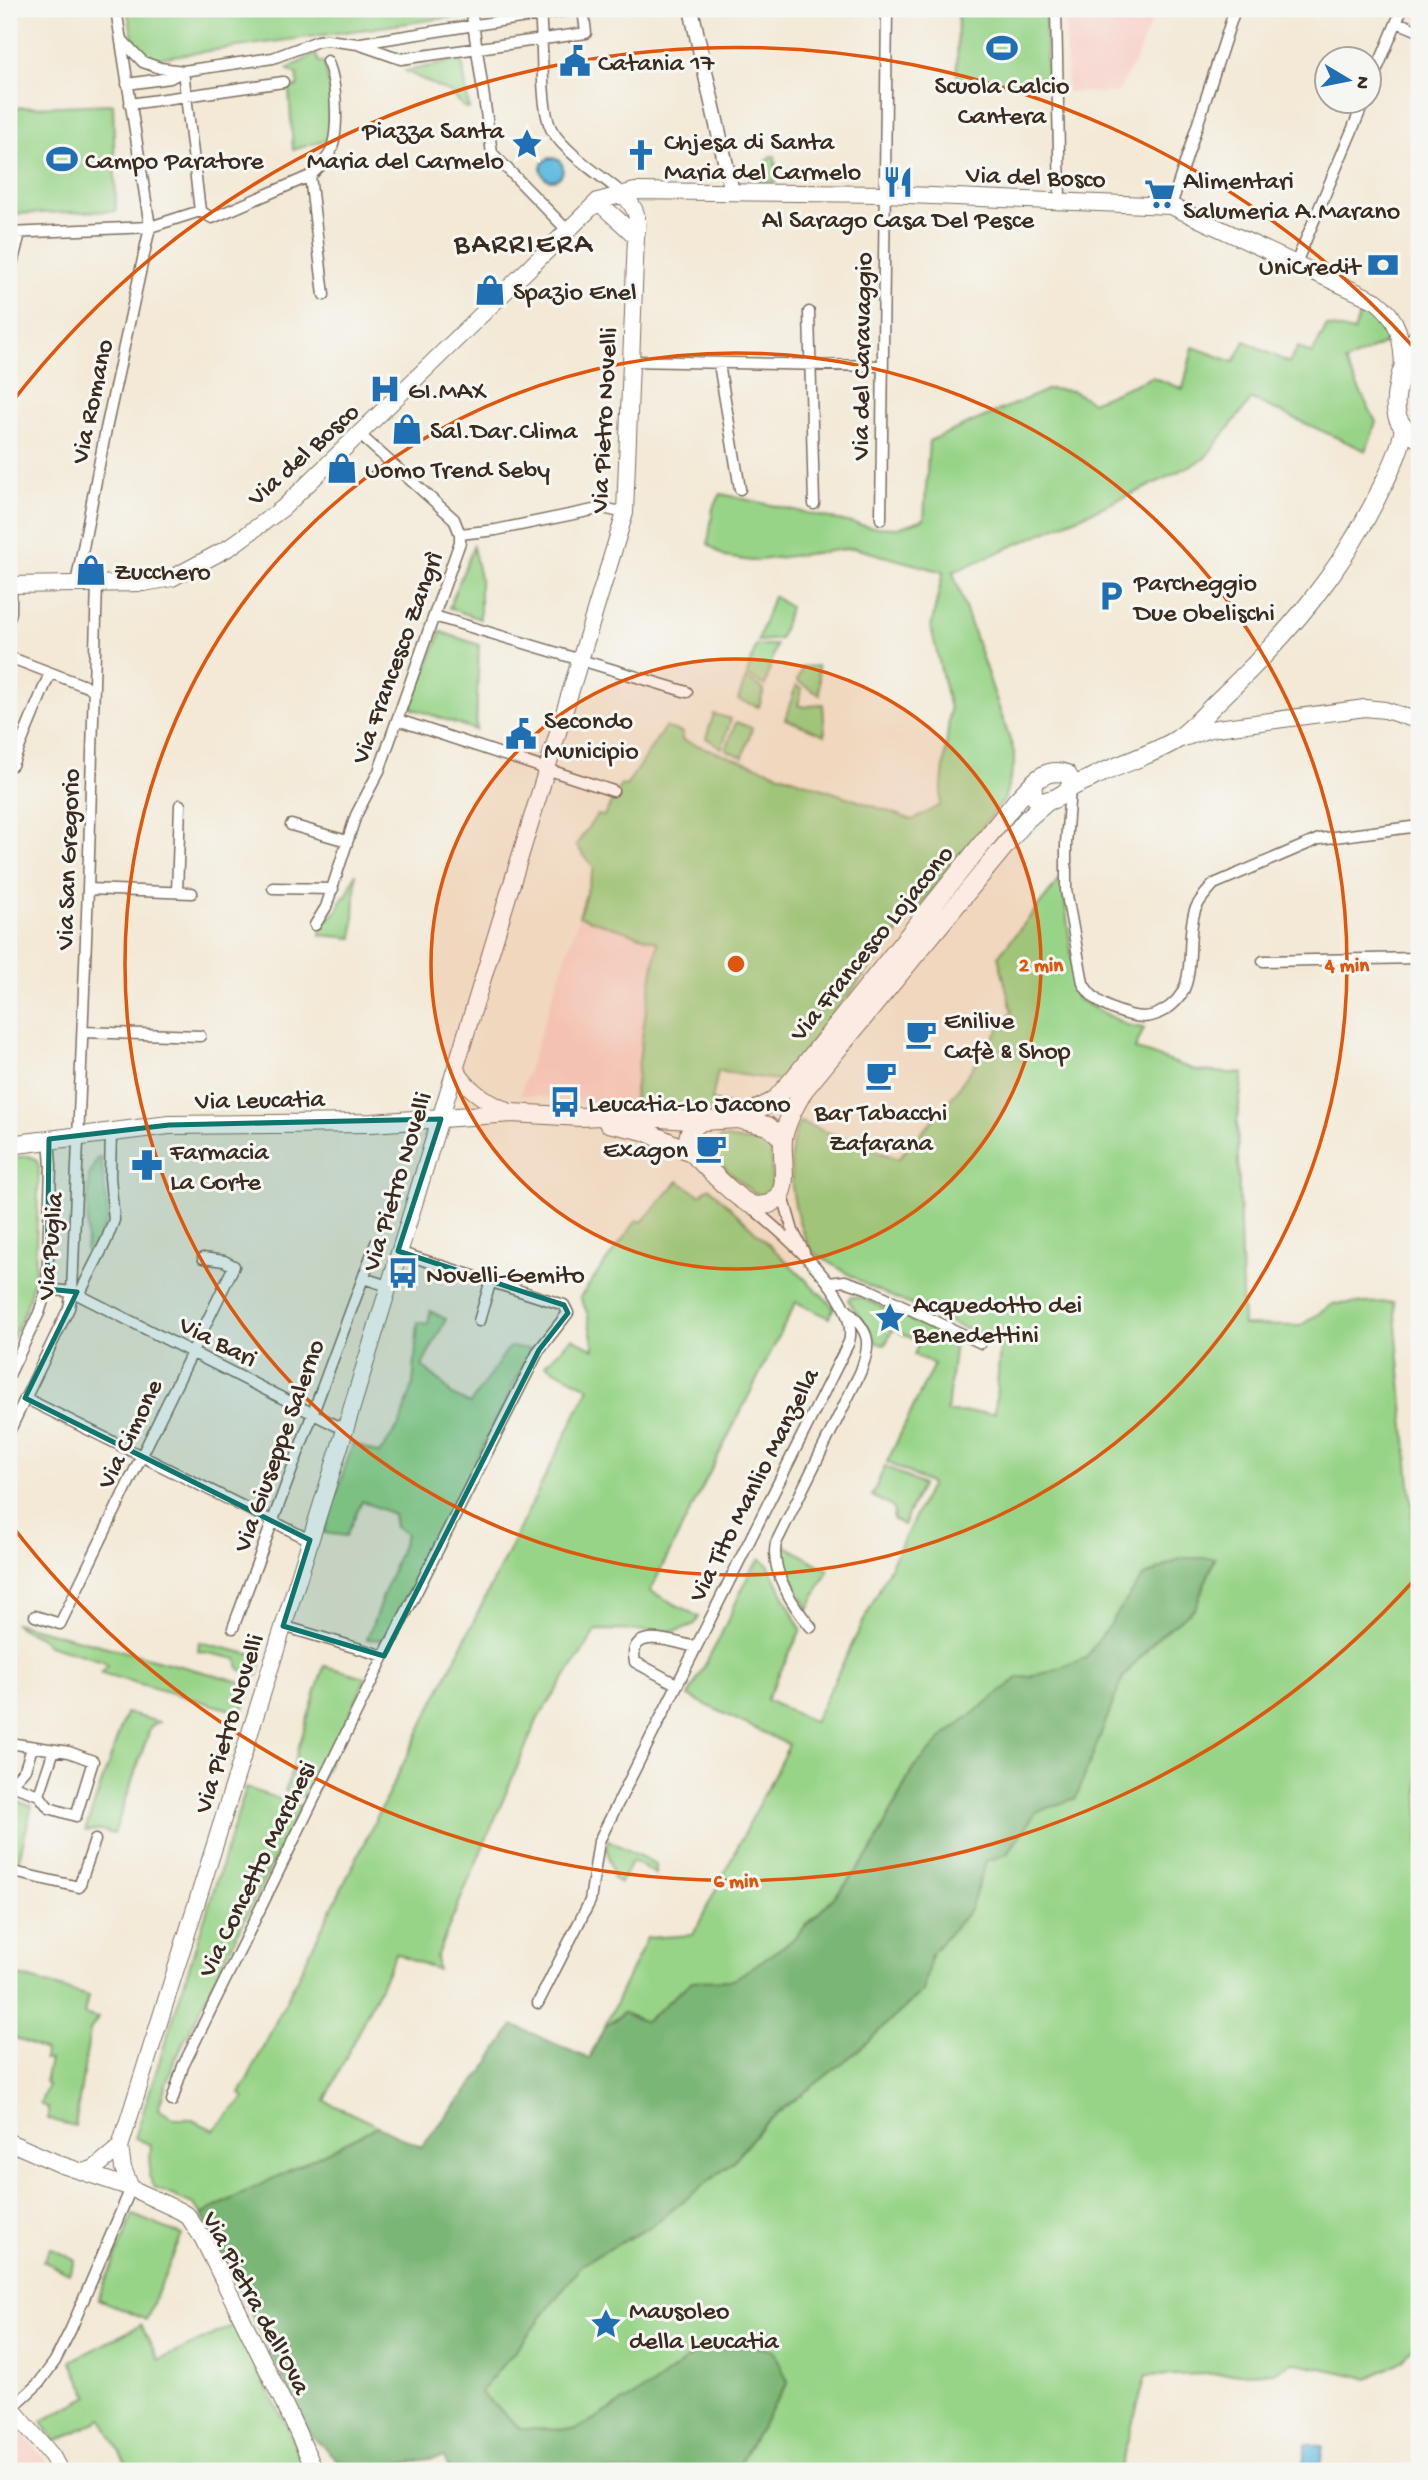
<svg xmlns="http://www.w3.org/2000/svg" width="1428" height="2480" viewBox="0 0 1428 2480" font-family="'Gochi Hand',sans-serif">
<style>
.built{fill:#f7d1c9}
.green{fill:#98d488;stroke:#6a7f53;stroke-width:2}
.forest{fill:#7ab674;stroke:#5a7049;stroke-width:2}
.water{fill:#61bbdf;stroke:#4e727e;stroke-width:2}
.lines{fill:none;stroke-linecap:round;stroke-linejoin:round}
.minor-casing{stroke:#7b6d5e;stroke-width:13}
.tertiary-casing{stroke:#7b6d5e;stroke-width:17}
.secondary-casing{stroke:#7b6d5e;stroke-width:18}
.primary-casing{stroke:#7b6d5e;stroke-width:20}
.minor{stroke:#fff;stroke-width:10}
.tertiary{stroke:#fff;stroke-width:14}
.secondary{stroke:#fff;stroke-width:16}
.primary{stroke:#fff;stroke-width:18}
.marked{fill:#0f766e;fill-opacity:0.2;stroke:#0f766e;stroke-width:5;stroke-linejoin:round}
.ring{fill:none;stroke:#df570d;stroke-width:3.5}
.labels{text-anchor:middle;stroke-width:6;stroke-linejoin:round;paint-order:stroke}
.poi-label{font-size:26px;fill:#3b2a1e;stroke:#f6f6f2;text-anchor:start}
.street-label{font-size:26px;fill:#3b2a1e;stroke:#f6f6f2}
.quarter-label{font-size:30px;letter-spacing:2px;fill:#3b2a1e;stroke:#f6f6f2}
.centre{fill:#df570d;stroke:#f6f6f2;stroke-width:3.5}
.ring-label{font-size:21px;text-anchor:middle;font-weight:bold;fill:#df570d;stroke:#f6f6f2;stroke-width:6;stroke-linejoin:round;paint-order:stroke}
</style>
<rect width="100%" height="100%" fill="#f6f6f2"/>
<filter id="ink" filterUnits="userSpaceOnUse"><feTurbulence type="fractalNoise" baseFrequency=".0143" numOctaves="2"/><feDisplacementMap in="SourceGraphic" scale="14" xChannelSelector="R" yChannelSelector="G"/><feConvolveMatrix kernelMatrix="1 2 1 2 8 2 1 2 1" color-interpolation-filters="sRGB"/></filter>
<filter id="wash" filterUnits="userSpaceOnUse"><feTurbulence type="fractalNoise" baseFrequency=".00686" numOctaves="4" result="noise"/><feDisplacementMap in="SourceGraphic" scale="28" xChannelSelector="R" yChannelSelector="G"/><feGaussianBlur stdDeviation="1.57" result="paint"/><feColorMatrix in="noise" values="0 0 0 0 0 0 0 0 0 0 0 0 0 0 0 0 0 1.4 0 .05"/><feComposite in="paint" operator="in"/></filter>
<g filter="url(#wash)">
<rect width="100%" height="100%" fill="#f3e9d6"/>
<!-- built -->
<path class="built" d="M1065 9H1157L1136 59 1118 93 1067 92Z
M579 916 658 942 644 1023 633 1106 520 1095Z
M9 2417 46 2461 42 2471H9Z"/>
<!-- green -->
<path class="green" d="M127 9H156L157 13 178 9H458L460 16 151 59 134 44Z
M958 9H1045L1047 79H1029V83L966 84V80H957Z
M316 54 319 62H324L332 98 329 139 293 150 289 89 298 86 297 74 287 69Z
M462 60 469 109 462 106 451 93 405 71Z
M113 104 116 211 9 214V108Z
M770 156H775L776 182H759L757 172H766V161L769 160Z
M1362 303 1381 317 1389 341 1345 362 1376 422 1366 451 1252 399 1204 459 1141 490 953 572 1014 752V765L1004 800 780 1081 718 1071 712 1100 730 1105 729 1110 714 1112 633 1106 644 1023 658 942 579 916 594 868 576 845 597 815 604 816 621 785 626 786 665 727 683 733 682 740 913 820 940 805 950 709 931 627 943 572 854 548 752 561 725 557 708 544 713 508 721 494 870 527 898 528 924 519 929 441 1049 389 1073 391 1092 402 1152 377 1183 389 1193 347 1234 362 1245 341 1289 363 1298 347 1312 354 1327 326 1354 332Z
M473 547 480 578V619L449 608Z
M773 596 790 607 780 639 758 641Z
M441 632 479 645 476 730 411 708Z
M756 645H776L765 686 747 675Z
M818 666 820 695 797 681 802 667Z
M746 678 764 690 759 707 738 700Z
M796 686 802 689 798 705 804 707 823 704 825 735 785 719Z
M714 714 731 719 722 748 706 738Z
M736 722 752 728 743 757 726 750Z
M356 873 353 938 320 935 321 926 338 910 343 897H346Z
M1062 877 1077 999 1127 1025 1144 1028 1135 1049 1198 1071 1243 1074 1237 1123 1243 1325 1300 1326 1333 1304 1394 1302 1412 1508 1411 1576 1419 1580V2340L1402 2361 1368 2378 1292 2362 1274 2372 1146 2376 1119 2471H741V2460L788 2382 697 2352 653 2385 575 2430 521 2429 480 2392 523 2341 583 2263 650 2227 732 2163 763 2125 856 2052 923 1991 931 1954 970 1910 986 1861 1008 1854 1036 1812 1076 1798 1123 1677 1158 1637 1195 1608 1215 1559 1182 1558 1142 1578 1086 1659 1045 1673 1018 1678 912 1769 871 1852 842 1889 791 1941 733 1981H692L645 2022 623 2013 604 2028 647 1938 693 1935 789 1745 688 1696 718 1641 751 1570 761 1559 769 1566 801 1630 766 1700 814 1722 931 1484 887 1462 934 1364 914 1355 919 1342 893 1329 885 1345 877 1343C869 1327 857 1315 848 1300L850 1297 863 1298 955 1341 947 1412 995 1413 1000 1346 995 1342 868 1286 813 1252C793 1225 782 1151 800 1122L898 1159 947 1104 1012 1011 998 956Z
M720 1137 771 1145 772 1187 762 1195 752 1192 712 1157Z
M29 1156 36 1159 39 1167 35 1275 26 1309 9 1346V1158Z
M98 1157 101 1158 108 1218 89 1261 86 1260 89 1176Z
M678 1181 700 1195 709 1187 834 1307 829 1318 796 1302 650 1591 699 1617 695 1624 676 1631 597 1630 538 1718 436 1957 438 1970 396 1953 325 2101 378 2126 202 2214 193 2204 155 2188 149 2176 151 2145 135 2138 246 1788 301 1806 173 2064 158 2109 175 2119H190L214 2130 245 2097 240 2094 589 1388 545 1365 572 1338 594 1349 587 1312 580 1297 637 1220 642 1222Z
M430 1311 446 1319 422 1366 440 1381 452 1395 470 1404 509 1347 531 1349 387 1640 367 1639 406 1534 395 1527 393 1514 362 1501 346 1536 324 1533 353 1443 379 1454 400 1424 413 1385 418 1322 428 1324Z
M885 1466 922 1485 903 1525 893 1519 894 1511 891 1506 872 1496Z
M784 1545 828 1570 808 1610 782 1556Z
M14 1622 15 1623 253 1685 242 1713 101 1673 108 1665 103 1661 48 1645 40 1637 20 1628Z
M199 1642 262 1657 258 1676 239 1669 237 1659 198 1651Z
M324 1666 366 1677 313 1798 285 1791Z
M126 1713 159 1722 151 1726 114 1834 101 1830 85 1831Z
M9 1800 32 1806 19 1859 9 1856Z
M608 1840 656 1864V1874L632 1861 620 1883 614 1879 606 1845Z
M9 1973 88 1996 84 2014 98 2018 90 2030 75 2126 48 2119V2108L40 2104 48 2085 45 2082 50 2060H44L45 2051 11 2036 9 2039Z
M133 2215 182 2235 146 2320 98 2299Z
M50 2248 75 2260 69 2274 43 2261Z
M141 2325 159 2360 234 2325 287 2427 303 2465 293 2471H130L102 2419 55 2442 42 2421 89 2396 71 2361Z"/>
<!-- forest -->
<path class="forest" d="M1182 1558H1215L1195 1608 1158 1637 1123 1677 1076 1798 1036 1812 1007 1854 986 1861 970 1910 931 1954 923 1991 856 2052 763 2125 732 2163 650 2227 583 2263 523 2341 480 2392 521 2429 575 2430 653 2385 697 2352 739 2345 774 2350 788 2382 741 2460V2471H450L444 2457 349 2471 310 2434 202 2214 378 2126 421 2147 482 2073 513 2025 589 2059 604 2028 623 2013 645 2022 692 1981 733 1980 791 1941 842 1889 871 1852 913 1769 944 1736 1018 1678 1045 1673 1086 1658 1142 1578Z"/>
<!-- water -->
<path class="water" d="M541 169a11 11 0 1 1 22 0a11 11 0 1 1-22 0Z
M1306 2444 1323 2446 1319 2471H1302Z"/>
</g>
<g filter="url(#ink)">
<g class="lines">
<defs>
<path id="minor" d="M471 9 492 153 567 230
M1056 9 1060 200
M540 14C544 42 539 112 553 132 568 155 602 176 623 194
M1397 22 1419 31
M122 40 143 62 160 68 183 71 273 58 318 41 327 40 358 44 401 59 586 33 583 9
M361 43 577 9
M127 84 170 78 183 71
M1368 91 1402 9
M130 104 283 82
M310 176C317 169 324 163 329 155 340 135 337 81 327 61
M1171 206 1235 9
M200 211 212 218 310 176 324 295
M9 233 150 227 200 211 183 71
M1296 263 1364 102
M9 276 20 233
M809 312 814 504
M630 361 881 366
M719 364 740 489
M881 519 887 9
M460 534 496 530 603 508 625 513
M76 584 106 429 150 227 116 9
M434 616 687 692
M9 619 11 612V585
M9 657 93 689
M398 720 613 791
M12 765 50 673
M1070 788 1066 844V890L1083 983C1092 1001 1110 1010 1130 1015 1141 1018 1151 1018 1161 1012 1203 991 1183 946 1195 910 1199 900 1207 892 1214 884L1319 839 1419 826
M291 825 347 841
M273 888 333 889
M88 889 192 893
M177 892 180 805
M315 925 326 907 356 815 379 771 460 542V534L454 519 360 435
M1263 961 1419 958
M83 1032 200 1036
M782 1192 793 1231 804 1252
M363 1278 376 1243
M829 1283 845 1281 866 1288 981 1343
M47 1289 72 1292 79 1295 345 1430
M79 1295 106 1241 114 1220 110 1177 111 1131
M479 1321 491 1280
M9 1375 39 1313 47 1289 51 1166 49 1139
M25 1398 310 1540
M9 1432 69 1308 72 1292 88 889 97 583
M35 1616 60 1624 234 1266 224 1261 203 1258
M283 1626 384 1656 539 1350 568 1313 564 1305 398 1252
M811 1627C793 1606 770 1571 776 1543L860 1373C872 1342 870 1332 846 1309
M233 1628 363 1278 388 1286
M676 1684 635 1662C627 1624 676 1643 696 1647
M9 1743 69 1752 93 1761 76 1816 49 1808 39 1795
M11 1785 39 1795 54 1750
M9 1787 25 1769 32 1748
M9 1871 79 1887 95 1840
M538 2003 590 1901 599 1841 849 1342C861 1298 782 1233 751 1207
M172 2101 183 2066 384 1656
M12 2408 39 2383 55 2361 71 2329 131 2188"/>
<path id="tertiary" d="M691 9 732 192"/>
<path id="secondary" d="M598 201C610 214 624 224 636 237
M9 585 144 583 172 578 230 547 283 508 598 201 635 191 885 194 1171 206 1376 301C1399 318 1402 340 1403 367
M1181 739 1210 729 1365 708 1385 710 1419 721
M456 1070C470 1093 488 1102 512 1113
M9 2142 62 2165 131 2188 180 2211 188 2216 203 2239 292 2420 315 2471
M84 2172 95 2168 120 2147
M131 2188 123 2168 120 2147 345 1430 625 513 636 237C640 218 636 208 623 194
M9 2405 52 2456 60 2471"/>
<path id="primary" d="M1419 335C1407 350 1391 395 1397 415 1399 425 1410 434 1419 439
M1033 784C1030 812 1058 800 1069 789 1075 784 1086 781 1093 777 1117 765 1154 754 1176 740 1193 729 1207 711 1222 697 1287 635 1341 573 1380 491 1390 471 1401 450 1404 427
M738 1119 774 1101 795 1077 1017 800C1032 785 1043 766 1067 774L1072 783 1070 788
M702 1121C688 1130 685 1137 691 1152 705 1165 733 1196 748 1203 754 1207 762 1206 769 1204 795 1194 778 1154 784 1134 788 1118 796 1104 804 1090L1027 819 1049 800
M608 1123 644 1131 691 1152
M9 1145 169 1125 372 1123 512 1113 581 1117 619 1115 702 1121 738 1119 768 1126 782 1138"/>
</defs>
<!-- minor casing -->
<use href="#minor" class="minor-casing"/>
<!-- tertiary casing -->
<use href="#tertiary" class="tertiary-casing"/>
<!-- secondary casing -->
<use href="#secondary" class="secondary-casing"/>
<!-- primary casing -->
<use href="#primary" class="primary-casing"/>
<!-- minor -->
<use href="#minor" class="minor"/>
<!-- tertiary -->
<use href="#tertiary" class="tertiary"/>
<!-- secondary -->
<use href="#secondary" class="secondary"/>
<!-- primary -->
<use href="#primary" class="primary"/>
</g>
</g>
<!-- marked area -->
<path class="marked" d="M441 1119 398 1251 564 1305 568 1313 539 1350 384 1656 283 1626 310 1540 25 1398 77 1292 47 1289 49 1139 169 1125Z"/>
<!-- distance rings -->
<circle cx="736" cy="964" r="305" fill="#df570d" fill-opacity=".12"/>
<g class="ring">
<circle cx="736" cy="964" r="305"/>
<circle cx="736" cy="964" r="611"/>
<path d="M1417 1577A916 916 0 0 1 9 1522M9 406A916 916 0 0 1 1417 351"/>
</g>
<!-- icons -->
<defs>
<symbol id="stadium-bare" viewBox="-9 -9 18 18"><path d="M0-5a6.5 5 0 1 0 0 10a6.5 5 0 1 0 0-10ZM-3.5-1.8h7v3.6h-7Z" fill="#1f6fb2" stroke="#f6f6f2" stroke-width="2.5" paint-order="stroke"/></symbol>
<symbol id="civic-bare" viewBox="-9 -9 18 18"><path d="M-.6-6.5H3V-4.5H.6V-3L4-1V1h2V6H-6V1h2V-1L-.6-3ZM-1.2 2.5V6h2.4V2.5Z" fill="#1f6fb2" stroke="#f6f6f2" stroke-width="2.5" paint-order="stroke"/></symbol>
<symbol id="sight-bare" viewBox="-9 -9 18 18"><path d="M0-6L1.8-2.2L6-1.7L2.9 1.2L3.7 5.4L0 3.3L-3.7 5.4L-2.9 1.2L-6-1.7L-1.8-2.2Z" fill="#1f6fb2" stroke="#f6f6f2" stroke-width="2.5" paint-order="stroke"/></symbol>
<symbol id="church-bare" viewBox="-9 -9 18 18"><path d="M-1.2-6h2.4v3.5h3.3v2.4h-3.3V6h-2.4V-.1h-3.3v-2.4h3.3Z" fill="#1f6fb2" stroke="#f6f6f2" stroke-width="2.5" paint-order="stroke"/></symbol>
<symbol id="restaurant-bare" viewBox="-9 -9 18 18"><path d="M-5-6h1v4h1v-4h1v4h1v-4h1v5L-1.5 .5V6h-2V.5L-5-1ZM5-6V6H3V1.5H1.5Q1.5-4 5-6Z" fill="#1f6fb2" stroke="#f6f6f2" stroke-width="2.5" paint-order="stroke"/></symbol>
<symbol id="supermarket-bare" viewBox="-9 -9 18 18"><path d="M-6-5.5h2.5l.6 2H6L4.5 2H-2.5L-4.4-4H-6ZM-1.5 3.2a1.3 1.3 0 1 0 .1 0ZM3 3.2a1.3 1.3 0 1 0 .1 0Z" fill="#1f6fb2" stroke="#f6f6f2" stroke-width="2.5" paint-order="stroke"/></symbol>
<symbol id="bank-bare" viewBox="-9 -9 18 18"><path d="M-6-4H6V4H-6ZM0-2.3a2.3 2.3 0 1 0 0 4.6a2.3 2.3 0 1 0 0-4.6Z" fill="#1f6fb2" stroke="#f6f6f2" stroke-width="2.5" paint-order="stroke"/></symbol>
<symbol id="shop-bare" viewBox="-9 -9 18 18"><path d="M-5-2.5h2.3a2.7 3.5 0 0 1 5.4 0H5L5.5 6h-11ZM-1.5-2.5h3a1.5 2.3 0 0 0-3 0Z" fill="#1f6fb2" stroke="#f6f6f2" stroke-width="2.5" paint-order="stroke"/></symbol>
<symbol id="hospital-bare" viewBox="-9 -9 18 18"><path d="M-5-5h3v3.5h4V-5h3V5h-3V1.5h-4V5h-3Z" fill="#1f6fb2" stroke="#f6f6f2" stroke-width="2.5" paint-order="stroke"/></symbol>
<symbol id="parking-bare" viewBox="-9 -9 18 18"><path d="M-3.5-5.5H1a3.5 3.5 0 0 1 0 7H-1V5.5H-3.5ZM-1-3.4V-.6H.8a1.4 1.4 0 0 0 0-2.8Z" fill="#1f6fb2" stroke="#f6f6f2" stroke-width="2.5" paint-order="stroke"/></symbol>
<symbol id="cafe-bare" viewBox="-9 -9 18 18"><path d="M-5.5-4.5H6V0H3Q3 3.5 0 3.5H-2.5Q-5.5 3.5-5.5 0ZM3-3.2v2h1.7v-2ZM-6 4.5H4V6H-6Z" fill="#1f6fb2" stroke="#f6f6f2" stroke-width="2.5" paint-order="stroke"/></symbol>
<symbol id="bus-bare" viewBox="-9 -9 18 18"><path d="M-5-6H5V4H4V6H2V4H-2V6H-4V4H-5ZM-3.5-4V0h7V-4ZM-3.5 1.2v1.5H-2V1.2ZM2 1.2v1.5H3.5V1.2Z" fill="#1f6fb2" stroke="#f6f6f2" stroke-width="2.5" paint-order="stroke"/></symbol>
<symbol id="pharmacy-bare" viewBox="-9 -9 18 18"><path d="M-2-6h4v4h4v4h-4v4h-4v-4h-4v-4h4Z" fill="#1f6fb2" stroke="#f6f6f2" stroke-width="2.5" paint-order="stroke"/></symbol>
</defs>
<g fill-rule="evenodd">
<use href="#stadium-bare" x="980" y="26" width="44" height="44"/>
<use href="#civic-bare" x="553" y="39" width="44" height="44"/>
<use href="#sight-bare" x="505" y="122" width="44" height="44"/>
<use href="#church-bare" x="619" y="133" width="44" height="44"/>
<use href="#stadium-bare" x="40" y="137" width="44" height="44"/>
<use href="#restaurant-bare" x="876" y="160" width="44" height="44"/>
<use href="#supermarket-bare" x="1138" y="172" width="44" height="44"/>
<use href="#bank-bare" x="1361" y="243" width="44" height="44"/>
<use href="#shop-bare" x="468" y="268" width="44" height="44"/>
<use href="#hospital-bare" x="363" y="367" width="44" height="44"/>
<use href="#shop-bare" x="385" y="407" width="44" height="44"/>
<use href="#shop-bare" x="320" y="446" width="44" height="44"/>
<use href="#shop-bare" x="69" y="548" width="44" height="44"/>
<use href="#parking-bare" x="1089" y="574" width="44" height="44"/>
<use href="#civic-bare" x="499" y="712" width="44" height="44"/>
<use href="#cafe-bare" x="899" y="1012" width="44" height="44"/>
<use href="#cafe-bare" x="859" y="1053" width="44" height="44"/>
<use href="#bus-bare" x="543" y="1080" width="44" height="44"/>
<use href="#cafe-bare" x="689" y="1126" width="44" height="44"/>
<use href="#pharmacy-bare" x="125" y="1143" width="44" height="44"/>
<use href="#bus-bare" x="381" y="1251" width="44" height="44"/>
<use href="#sight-bare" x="868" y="1296" width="44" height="44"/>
<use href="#sight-bare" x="584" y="2302" width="44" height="44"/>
</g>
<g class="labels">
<!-- poi labels -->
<g class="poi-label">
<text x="598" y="70">Catania 17</text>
<text x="1002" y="93" text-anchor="middle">Scuola Calcio<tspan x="1002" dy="30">Cantera</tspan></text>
<text x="504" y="138" text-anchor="end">Piazza Santa<tspan x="504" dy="30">Maria del Carmelo</tspan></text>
<text x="664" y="149">Chjesa di Santa<tspan x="664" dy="30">Maria del Carmelo</tspan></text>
<text x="85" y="168">Campo Paratore</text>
<text x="1183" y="188">Alimentari<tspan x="1183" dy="30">Salumeria A.Marano</tspan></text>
<text x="898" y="227" text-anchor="middle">Al Sarago Casa Del Pesce</text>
<text x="1360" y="274" text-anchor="end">UniCredit</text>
<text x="513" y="299">Spazio Enel</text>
<text x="408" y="398">GI.MAX</text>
<text x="430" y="438">Sal.Dar.Clima</text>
<text x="365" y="477">Uomo Trend Seby</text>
<text x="114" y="579">Zucchero</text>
<text x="1134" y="590">Parcheggio<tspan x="1134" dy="30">Due Obelischi</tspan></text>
<text x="544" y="728">Secondo<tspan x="544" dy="30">Municipio</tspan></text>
<text x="944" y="1028">Enilive<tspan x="944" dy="30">Cafè &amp; Shop</tspan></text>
<text x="588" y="1111">Leucatia-Lo Jacono</text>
<text x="881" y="1120" text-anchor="middle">Bar Tabacchi<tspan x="881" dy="30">Zafarana</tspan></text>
<text x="688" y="1157" text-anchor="end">Exagon</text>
<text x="170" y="1159">Farmacia<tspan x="170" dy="30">La Corte</tspan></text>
<text x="426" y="1282">Novelli-Gemito</text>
<text x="913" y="1312">Acquedotto dei<tspan x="913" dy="30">Benedettini</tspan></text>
<text x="629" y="2318">Mausoleo<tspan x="629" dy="30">della Leucatia</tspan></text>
</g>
<!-- street labels -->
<g class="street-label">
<text transform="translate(1036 175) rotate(2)" y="9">Via del Bosco</text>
<text transform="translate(860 356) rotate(-89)" y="9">Via del Caravaggio</text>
<text transform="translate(90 401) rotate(-78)" y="9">Via Romano</text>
<text transform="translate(602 420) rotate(-87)" y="9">Via Pietro Novelli</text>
<text transform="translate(302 453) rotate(-42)" y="9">Via del Bosco</text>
<text transform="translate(395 657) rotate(-70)" y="9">Via Francesco Zangrì</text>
<text transform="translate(66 859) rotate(-88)" y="9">Via San Gregorio</text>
<text transform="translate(870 942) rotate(-51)" y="9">Via Francesco Lojacono</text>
<text transform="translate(260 1098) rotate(-1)" y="9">Via Leucatia</text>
<text transform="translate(395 1181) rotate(-73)" y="9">Via Pietro Novelli</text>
<text transform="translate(48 1246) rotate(-85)" y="9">Via Puglia</text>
<text transform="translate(219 1340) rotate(27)" y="9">Via Bari</text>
<text transform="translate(128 1433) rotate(-64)" y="9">Via Cimone</text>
<text transform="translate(277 1445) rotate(-70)" y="9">Via Giuseppe Salerno</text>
<text transform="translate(752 1484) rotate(-63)" y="9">Via Tito Manlio Manzella</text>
<text transform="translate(227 1723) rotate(-73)" y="9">Via Pietro Novelli</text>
<text transform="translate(255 1868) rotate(-64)" y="9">Via Concetto Marchesi</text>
<text transform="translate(258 2302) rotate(62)" y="9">Via Pietra dell'Ova</text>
</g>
<!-- quarter labels -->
<g class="quarter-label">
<text x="524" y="252">BARRIERA</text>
</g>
</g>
<circle cx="736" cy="964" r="10" class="centre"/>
<g class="ring-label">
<text x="1041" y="971">2 min</text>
<text x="1347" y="971">4 min</text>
<text x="736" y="1887">6 min</text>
</g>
<!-- margin -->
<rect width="1428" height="2480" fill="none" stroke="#f6f6f2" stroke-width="35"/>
<!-- north arrow -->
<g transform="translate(1348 80) rotate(100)"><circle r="33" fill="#f6f6f2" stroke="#aba49d" stroke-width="2"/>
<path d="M0-5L12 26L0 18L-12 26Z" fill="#1f6fb2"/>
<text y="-10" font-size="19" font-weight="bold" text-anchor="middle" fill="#3b2a1e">N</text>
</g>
</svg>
